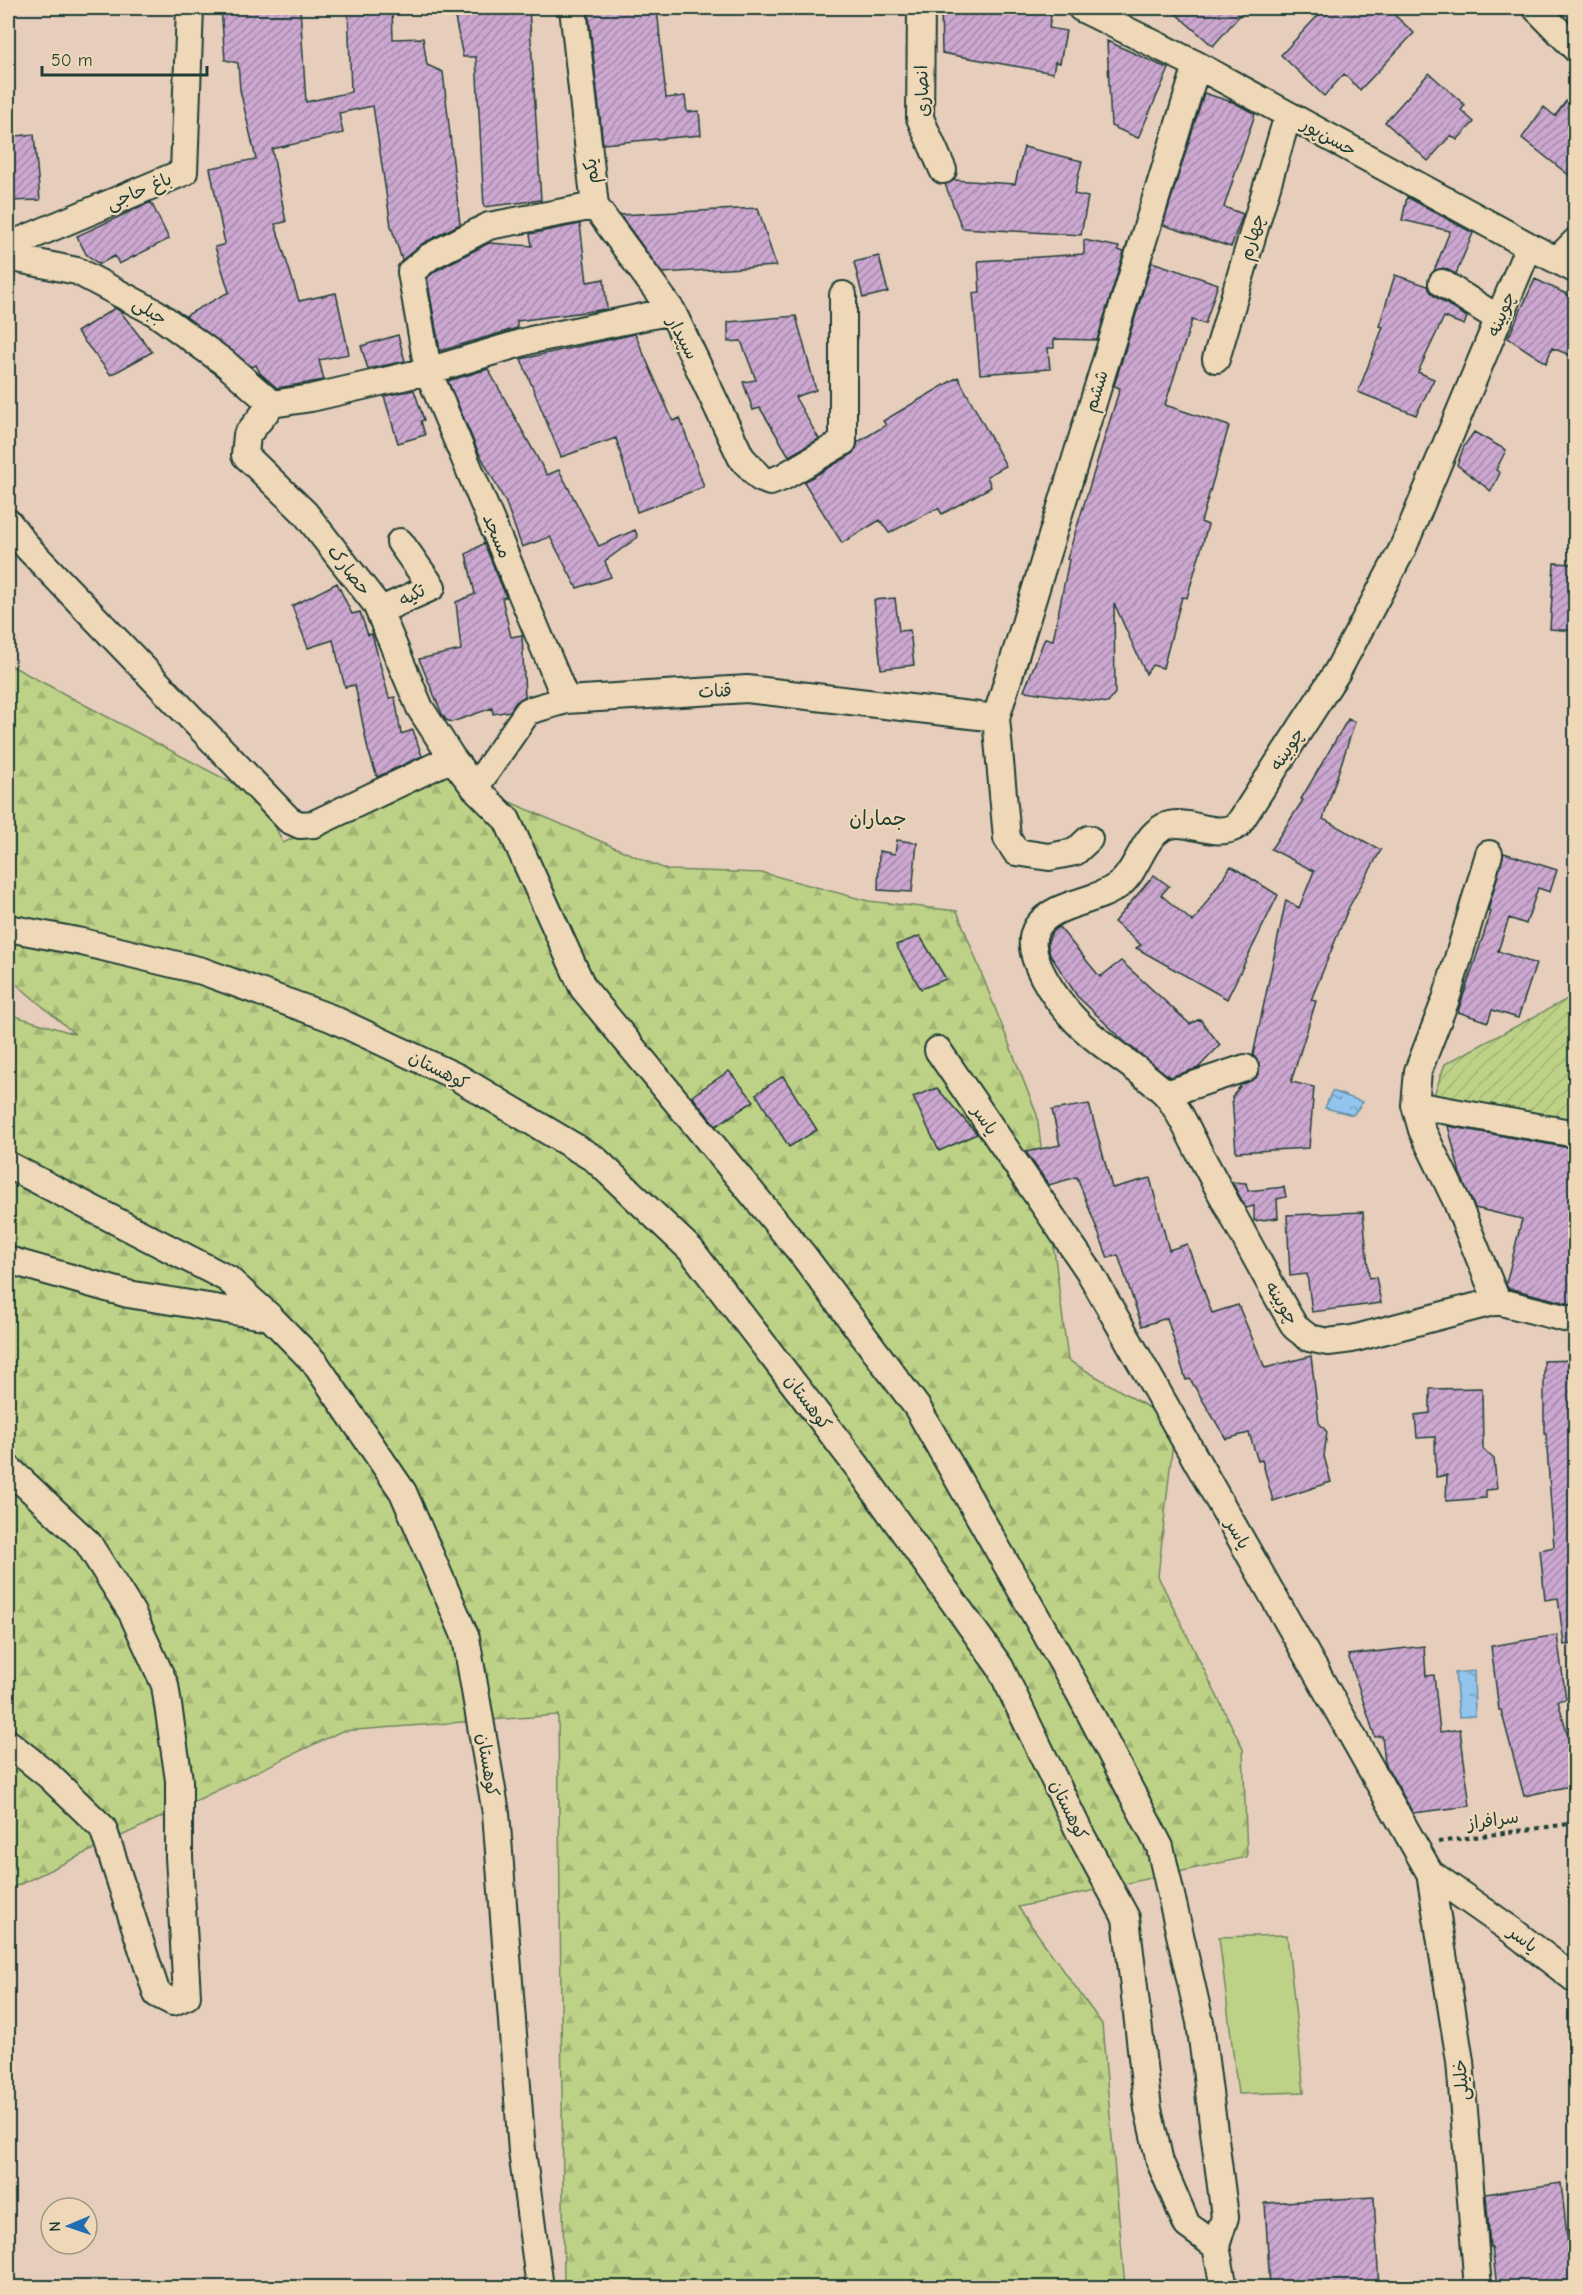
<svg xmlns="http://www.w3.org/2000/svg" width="1583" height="2295" viewBox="0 0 1583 2295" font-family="'Comic Neue','Playpen Sans Arabic',sans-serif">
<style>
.forest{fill:url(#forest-firs);stroke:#6e885e;stroke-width:1.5}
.garden{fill:url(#garden-furrows);stroke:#6e885e;stroke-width:1.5}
.pitch{fill:#bed287;stroke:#6e885e;stroke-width:1.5}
.water{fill:url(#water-ripples);stroke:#648ea4;stroke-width:1.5}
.building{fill:url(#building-hatch);stroke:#1f3d34;stroke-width:1.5}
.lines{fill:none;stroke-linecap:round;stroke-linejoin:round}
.minor-casing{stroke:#1f3d34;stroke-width:30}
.path{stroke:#1f3d34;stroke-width:4;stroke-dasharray:4.5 4.5;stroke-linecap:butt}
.minor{stroke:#eed8b7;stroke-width:26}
.labels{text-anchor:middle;stroke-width:4.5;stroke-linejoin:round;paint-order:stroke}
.street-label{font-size:18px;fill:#1f3d34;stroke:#eed8b7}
.neighbourhood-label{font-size:20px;fill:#1f3d34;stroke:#eed8b7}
</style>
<defs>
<pattern id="forest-firs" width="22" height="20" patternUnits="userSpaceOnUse" patternTransform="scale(1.5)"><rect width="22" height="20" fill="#bed287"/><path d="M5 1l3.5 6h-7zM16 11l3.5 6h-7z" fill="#a3b575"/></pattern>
<pattern id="garden-furrows" width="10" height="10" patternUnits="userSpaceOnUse" patternTransform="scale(1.5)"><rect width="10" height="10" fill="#bed287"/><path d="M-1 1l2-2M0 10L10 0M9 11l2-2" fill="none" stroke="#a3b575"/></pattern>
<pattern id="water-ripples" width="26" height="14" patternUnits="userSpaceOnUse" patternTransform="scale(1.5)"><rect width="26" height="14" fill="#92c4ee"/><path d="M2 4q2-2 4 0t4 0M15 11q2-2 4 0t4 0" fill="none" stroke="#77a0c2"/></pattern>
<pattern id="building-hatch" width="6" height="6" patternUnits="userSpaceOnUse" patternTransform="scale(1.5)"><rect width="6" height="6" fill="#cca7d0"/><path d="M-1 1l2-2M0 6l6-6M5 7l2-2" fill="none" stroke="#a589aa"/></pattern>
</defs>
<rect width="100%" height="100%" fill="#e7cebc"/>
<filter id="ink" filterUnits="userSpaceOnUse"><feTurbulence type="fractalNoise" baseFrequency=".0167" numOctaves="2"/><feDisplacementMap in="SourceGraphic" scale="12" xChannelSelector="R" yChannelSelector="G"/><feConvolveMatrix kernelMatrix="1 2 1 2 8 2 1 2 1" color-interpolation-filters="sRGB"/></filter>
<g filter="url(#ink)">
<!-- forest -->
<path class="forest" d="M8 664 262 799 283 843 436 770 667 870 764 873 868 901 957 911 1037 1115 1068 1360 1175 1423 1158 1576 1243 1749 1247 1857 1018 1907 1102 2024 1125 2287H564L558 1715 342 1731 8 1890V1014L75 1034 8 977Z"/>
<!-- garden -->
<path class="garden" d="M1575 995V1126L1433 1098 1445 1064Z"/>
<!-- pitch -->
<path class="pitch" d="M1287 1935 1304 2092 1238 2094 1219 1937Z"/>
<!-- water -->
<path class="water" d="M1332 1091 1363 1102 1353 1115 1325 1108Z
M1474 1671 1475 1716 1459 1717 1455 1673Z"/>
<!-- building -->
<path class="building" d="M221 8H300L306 102 351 92 348 8H392L393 39 423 38 427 65 443 72 460 224 422 244 402 260 391 226 373 106 339 113 343 133 272 149 286 222 275 224 299 301 336 293 349 354 319 360 324 380 277 388 260 373 256 365 252 367 185 316 229 292 215 247 225 244 210 168 256 159 240 90 238 63 225 60Z
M453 8H529L541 200 484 207 476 57H463Z
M588 8H657L666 98 685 96 687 112 699 111 701 135 603 144Z
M941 8H1035L1051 16 1049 28 1066 31 1060 63 1055 62 1053 73 942 53Z
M1169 8H1246L1213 46Z
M1325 8H1387L1414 33 1360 90 1344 74 1324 96 1281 55Z
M1107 41 1169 69 1138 138 1111 126Z
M1429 73 1465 105 1461 110 1474 122 1457 140 1451 135 1428 161 1385 122Z
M1575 89V180L1522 138 1544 107 1555 116Z
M1204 93 1235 103 1255 114 1224 207 1243 214 1231 247 1163 225Z
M34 134 40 200 8 201V137Z
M1024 147 1082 161 1074 194 1088 197 1081 235 962 228 945 184 954 180 1015 184Z
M1407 197 1473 233 1456 274 1443 268 1434 271 1450 231 1402 220Z
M151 202 169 239 119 264 115 256 99 264 86 254 77 236Z
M758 208 776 266 662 273 620 215Z
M580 224 587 282 604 279 607 309 517 321V328L440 351 427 278 437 270 489 243 532 246 530 234Z
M1084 240 1119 247 1118 250 1124 252 1097 340 1054 339V348H1048L1050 369 980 374 973 293 980 292 978 261 1084 254Z
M879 256 888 292 863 298 854 262Z
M1152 262 1218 284 1205 324 1192 320 1165 405 1229 426 1201 522 1208 525 1187 598 1182 597 1163 668 1152 665 1146 674 1114 603 1115 693 1108 703 1024 691 1045 638 1053 640 1069 560 1067 559 1120 388 1114 386Z
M1395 275 1428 286 1434 296 1467 317 1464 325 1444 317 1418 372 1434 379 1416 415 1358 392 1383 327 1379 326Z
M1535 279 1575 298V357L1552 348 1546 363 1508 338Z
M115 308 120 311 152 352 111 375 77 332Z
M796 316 816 390 795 397 819 439 789 456 760 408 753 410 743 382 756 380 741 341 728 342V322Z
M635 334 673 421 680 418 704 487 637 512 616 438 561 457 521 359Z
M398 335 405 361 368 369 361 346Z
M488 369 547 475 559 470 599 546 635 530 638 537 605 561 611 577 577 588 550 537 522 547 506 503 477 449 448 381Z
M958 377 1006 466 987 476 991 487 942 514 938 508 889 533 880 520 842 543 804 482 851 455 856 449 858 442 886 425 883 421Z
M414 390 424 420 421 421 425 435 398 443 384 396Z
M1474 432 1506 450 1496 470 1500 473 1491 491 1457 465 1464 446Z
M484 543 505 594 506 597 502 598 511 637 522 635 525 696 516 702 510 711 493 714 492 708 452 722 446 720 442 714 419 659 461 650 456 602 475 594 466 554Z
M1554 563 1575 564V631L1550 629Z
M337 583 352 614 360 612 368 635 372 634 389 698 395 697 401 734 413 730 422 756 377 777 368 750 355 685 345 687 333 640 308 648 292 606Z
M895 598 899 631 910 630 914 665 881 669 874 600Z
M1348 719 1355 722 1323 819 1381 850 1349 907 1311 1000 1316 1001 1291 1082 1314 1087 1309 1148 1236 1152 1232 1097 1241 1085 1256 1078 1259 1072V1063L1253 1055 1286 900 1299 908 1314 871 1271 849 1303 800 1301 799Z
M897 840 917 843 912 892 878 890 879 851 895 854Z
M1504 853 1557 870 1550 892 1538 888 1526 924 1509 918 1498 951 1536 964 1518 1018 1492 1010 1488 1022 1458 1012 1491 912 1488 911Z
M1231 866 1278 895 1227 999 1136 948 1141 945 1114 922 1154 875 1169 886 1161 895 1193 922Z
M1059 927 1100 977 1121 961 1190 1024 1200 1019 1220 1045 1198 1068 1170 1077 1126 1043 1077 996 1051 956 1048 948V941L1052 932Z
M920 936 946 979 921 989 896 945Z
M729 1071 754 1101 716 1126 692 1096Z
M783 1076 817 1130 789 1147 756 1094Z
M937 1088 977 1134 939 1151 913 1097Z
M1089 1104 1112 1188 1150 1178 1169 1250 1187 1244 1212 1313 1238 1305 1265 1368 1311 1356 1319 1423 1327 1432 1324 1456 1331 1482 1273 1501 1262 1460 1258 1461 1249 1433 1226 1439 1190 1379 1186 1380 1167 1318 1142 1326 1118 1255 1108 1258 1077 1177 1049 1185 1026 1152 1060 1145 1052 1110Z
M1448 1126 1575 1149V1305L1508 1288 1506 1284 1522 1219 1475 1208 1460 1174Z
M1232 1182 1246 1183 1248 1191 1284 1187 1286 1197 1277 1199 1278 1218 1254 1221V1206L1246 1208Z
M1363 1212 1369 1278 1376 1277 1381 1303 1312 1312 1307 1274 1290 1276 1287 1215Z
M1575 1360V1644L1564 1645 1558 1598 1545 1600 1540 1550 1554 1547 1546 1434H1544V1361Z
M1482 1388 1483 1449 1494 1459 1497 1489 1486 1490V1498L1446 1501 1447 1475 1436 1477 1435 1437 1417 1438 1415 1415 1430 1413V1389Z
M1557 1635 1566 1699 1558 1701 1575 1760V1785L1524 1796 1501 1710H1499L1491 1646Z
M1424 1646 1426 1676 1434 1675 1440 1732 1460 1729 1470 1806 1413 1813 1385 1763 1382 1736 1375 1737 1348 1655Z
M1561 2183 1573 2288H1497L1492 2247H1490L1486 2194Z
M1374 2197 1379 2288H1270L1265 2203Z"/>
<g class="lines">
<defs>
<path id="minor" d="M573 8 595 206 672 311 741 457 760 478 770 482 783 477 843 442V295
M921 8 920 118 943 170
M1081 8 1197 65 1529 246 1576 270
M1536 8 1576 49
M8 246 184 172 190 8
M8 257 77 271 156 313 225 363 272 404
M1557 260 1576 241
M1442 283 1499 319
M1216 359 1288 115
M272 404 247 435 245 455 305 513 376 604 420 708 452 758 475 788 507 820 583 988 803 1255 917 1407 1079 1692 1160 1847 1200 2022 1225 2217 1216 2246 1224 2288
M272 404 311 398 428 371 531 340 672 311
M8 522 28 548 289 820 300 825 314 824 452 758
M379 611 432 587 400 542
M566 700 428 371 411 272 429 257 489 226 595 206
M475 788 528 711 566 700 747 689 996 718
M1089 839 1075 852 1049 857 1016 852 1007 838 996 718 1197 65
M1489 854 1446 999 1418 1071 1415 1105 1422 1130 1456 1200 1497 1301 1576 1321
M8 928 82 942 202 971 331 1018 457 1077 595 1159 691 1250 857 1466 1000 1667 1080 1833 1126 1918 1148 2109 1160 2162 1187 2225 1216 2246
M938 1050 1089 1271 1430 1873 1514 1932 1576 1980
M1166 1094 1245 1068
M1415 1105 1576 1134
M8 1165 228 1279 270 1317 315 1363 403 1492 466 1638 496 1813 522 2151 540 2288
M8 1260 128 1294 270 1317
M1497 1301 1352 1339 1328 1342 1309 1338 1295 1327C1262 1271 1232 1213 1201 1156 1192 1139 1177 1105 1165 1093 1138 1067 1103 1049 1077 1022 1059 1004 1020 953 1037 927 1055 901 1095 904 1120 884 1138 870 1142 838 1164 827 1188 816 1215 841 1238 825L1337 672 1402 550 1529 246
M8 1468 88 1543 132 1613 165 1685 179 1780V1857L187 1996 173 2002 157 1994 103 1828 48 1775 8 1743
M1430 1873 1460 2061 1478 2288"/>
</defs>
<!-- minor casing -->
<use href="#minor" class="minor-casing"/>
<!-- path -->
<path class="path" d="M1438 1842 1576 1823"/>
<!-- minor -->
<use href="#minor" class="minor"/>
</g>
</g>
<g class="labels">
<!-- street labels -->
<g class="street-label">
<text transform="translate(922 91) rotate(-92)" y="6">انصاری</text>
<text transform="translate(1329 137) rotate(29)" y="6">حسن‌پور</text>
<text transform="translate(591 171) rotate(-96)" y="6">یکم</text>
<text transform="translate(139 191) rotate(-23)" y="6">باغ حاجی</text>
<text transform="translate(1252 237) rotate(-73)" y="6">چهارم</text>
<text transform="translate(150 311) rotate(32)" y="6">جبلی</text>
<text transform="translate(1501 314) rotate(-68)" y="6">چوبینه</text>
<text transform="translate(683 338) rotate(62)" y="6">سپیدار</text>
<text transform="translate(1096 391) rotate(-73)" y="6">ششم</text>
<text transform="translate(497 536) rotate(67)" y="6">مسجد</text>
<text transform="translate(349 570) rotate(52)" y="6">حصارک</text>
<text transform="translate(412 595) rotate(-28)" y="6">تکیه</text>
<text transform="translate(715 691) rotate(-3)" y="6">قنات</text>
<text transform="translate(1287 749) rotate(-57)" y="6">چوبینه</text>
<text transform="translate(439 1070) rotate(27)" y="6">کوهستان</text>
<text transform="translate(985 1120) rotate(56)" y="6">یاسر</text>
<text transform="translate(1282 1303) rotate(59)" y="6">چوبینه</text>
<text transform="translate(808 1402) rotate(53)" y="6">کوهستان</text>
<text transform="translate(1238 1534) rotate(60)" y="6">یاسر</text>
<text transform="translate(488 1765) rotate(81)" y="6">کوهستان</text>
<text transform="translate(1069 1810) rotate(64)" y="6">کوهستان</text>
<text transform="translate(1493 1820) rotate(-8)" y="6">سرافراز</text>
<text transform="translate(1523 1939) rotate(37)" y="6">یاسر</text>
<text transform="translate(1461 2080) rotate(-95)" y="6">خلیلی</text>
</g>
<!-- neighbourhood labels -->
<g class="neighbourhood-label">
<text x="878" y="825">جماران</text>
</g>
</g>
<!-- margin -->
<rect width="1583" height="2295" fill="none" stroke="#eed8b7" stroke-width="30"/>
<rect x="15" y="15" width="1553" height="2265" fill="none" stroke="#1f3d34" stroke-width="2" filter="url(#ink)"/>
<!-- north arrow -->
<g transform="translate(69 2226) rotate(268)"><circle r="28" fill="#eed8b7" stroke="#9b9a83" stroke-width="1.5"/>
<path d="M0-4.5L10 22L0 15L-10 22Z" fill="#1f6fb2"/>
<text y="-9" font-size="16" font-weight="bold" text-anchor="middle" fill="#1f3d34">N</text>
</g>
<!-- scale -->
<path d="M42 66v9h165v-9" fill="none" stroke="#1f3d34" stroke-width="3"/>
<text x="51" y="66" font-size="18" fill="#1f3d34" stroke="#eed8b7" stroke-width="4.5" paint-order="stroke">50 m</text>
</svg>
